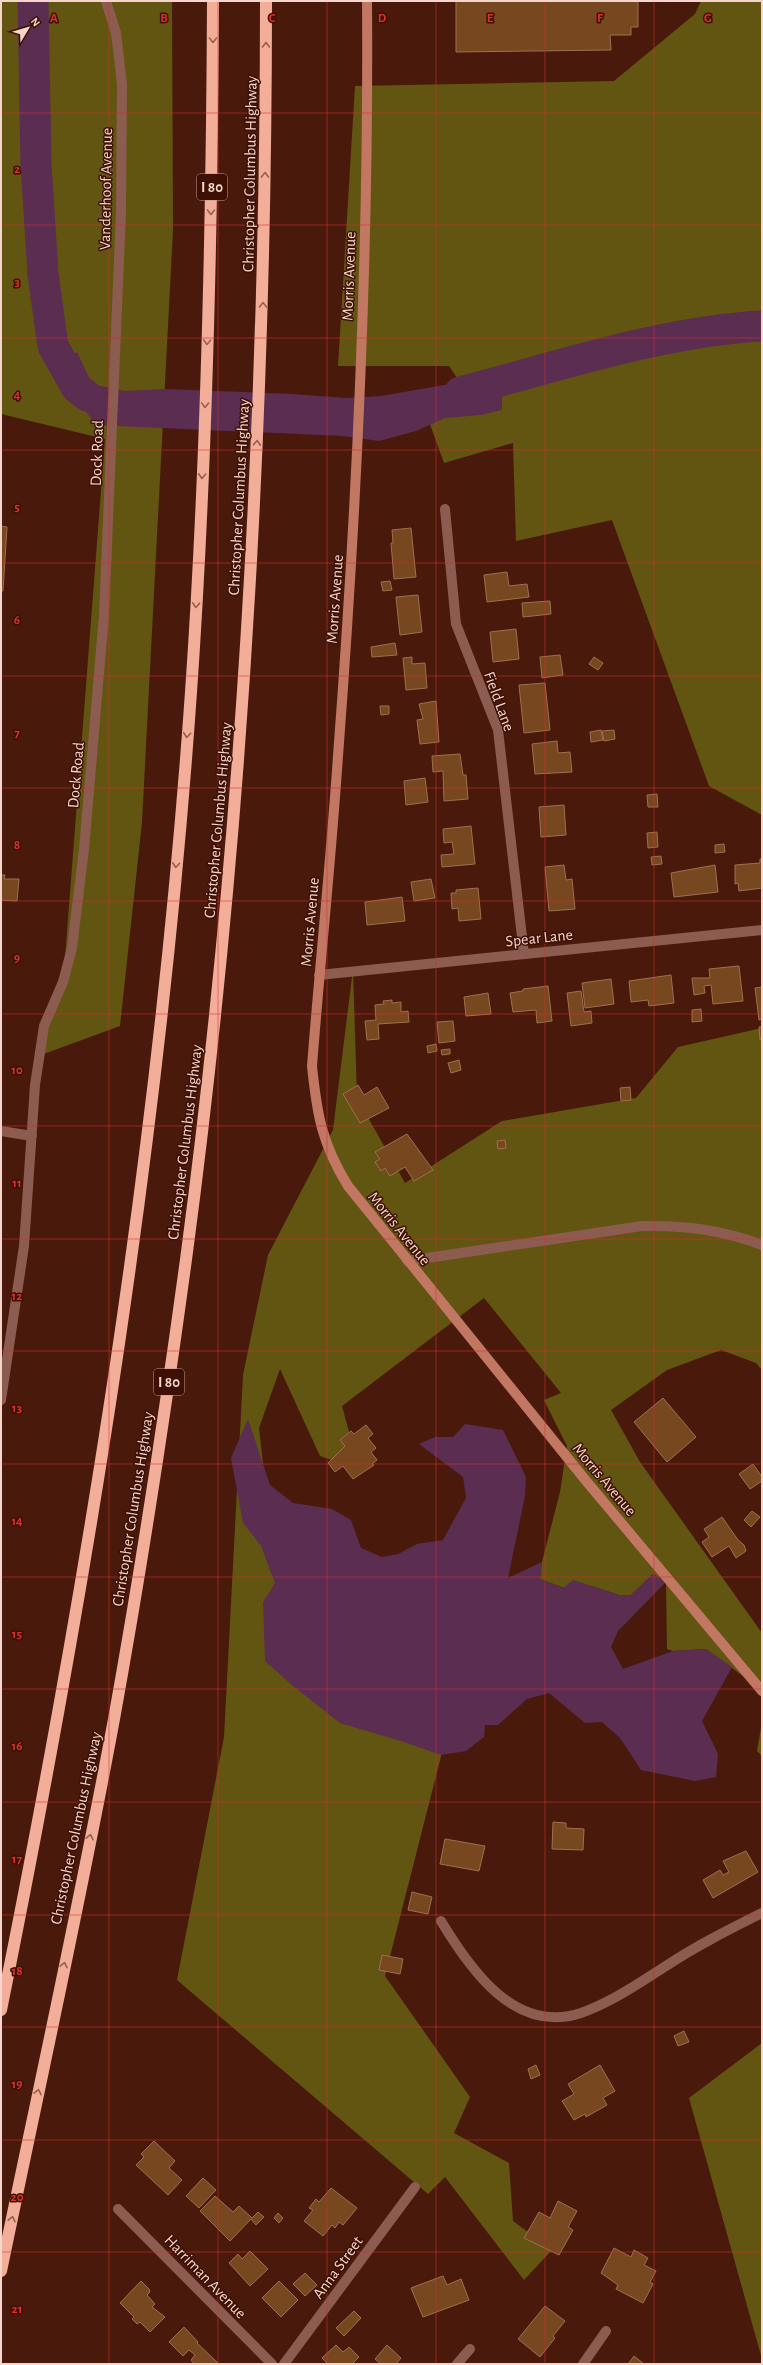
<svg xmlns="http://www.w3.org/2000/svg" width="763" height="2365" viewBox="0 0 763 2365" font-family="'Alegreya Sans',sans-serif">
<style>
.forest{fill:#625512}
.water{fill:#5b2d50}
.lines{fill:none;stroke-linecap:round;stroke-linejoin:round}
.river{stroke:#5b2d50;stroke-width:31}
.building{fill:#774720;stroke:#9e704f}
.street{stroke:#8b5c4f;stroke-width:10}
.secondary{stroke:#c17762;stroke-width:10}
.highway{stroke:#f3ae9a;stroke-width:12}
.oneway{stroke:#985f4e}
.grid{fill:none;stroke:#d83130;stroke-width:1;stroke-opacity:0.55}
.labels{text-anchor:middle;stroke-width:3;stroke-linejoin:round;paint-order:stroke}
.shield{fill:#3d1003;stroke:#be9a90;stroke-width:1}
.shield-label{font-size:15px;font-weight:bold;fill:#f5d5cc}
.street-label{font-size:16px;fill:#f5d5cc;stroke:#3d1003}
.grid-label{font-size:13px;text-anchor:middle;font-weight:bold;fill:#d83130;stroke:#3d1003;stroke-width:3;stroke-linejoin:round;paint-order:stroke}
</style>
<rect width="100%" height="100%" fill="#491a0c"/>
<!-- forest -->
<path class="forest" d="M1 1H172L173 230 142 822 120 1026 41 1055 65 958 105 439 1 414Z
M701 1H762V815L709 786 612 520 516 541 513 443 444 463 427 416 472 400 449 366H338L355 86 614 81 695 14Z
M353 969 357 1098 405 1183 502 1121 636 1098 678 1047 762 1028V1370L756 1363 721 1350 667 1370 611 1410 640 1462 762 1633V1690L706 1649 673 1651 667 1649 666 1582 653 1574 631 1595H619L588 1585 564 1588 540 1579 542 1562 560 1492 567 1446 544 1400 561 1393 484 1298 342 1406 359 1469 320 1456 280 1369 259 1428 267 1499 449 1725 385 1976 470 2097 454 2133 509 2163 513 2221 552 2250 524 2280 445 2177 428 2194 177 1980 224 1737 243 1375 268 1255 333 1130Z
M762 1722V1756L757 1751Z
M762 2043V2359L689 2098Z"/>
<!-- water -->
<path class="water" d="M77 352 92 384 125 391 165 389 293 394 346 398 381 396 502 375V410L481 415 445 418 416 431 379 441 343 436 96 425 76 398 58 365Z
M248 1419 270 1485 293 1503 332 1509 351 1520 361 1548 382 1557 398 1554 417 1544 443 1540 466 1498 463 1477 419 1444 435 1437H453L465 1424 503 1430 526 1477 525 1496 508 1578 542 1562 540 1579 563 1588 573 1580 619 1595H631L653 1574 666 1582 618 1631 611 1647 623 1669 673 1651 706 1649 732 1667 702 1721 718 1754 716 1777 695 1781 641 1770 620 1738 602 1722 585 1723 549 1693 527 1699 498 1725H485L484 1737 466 1751 441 1755 404 1742 340 1723 293 1686 265 1661 263 1602 275 1583 261 1546 243 1523 231 1458Z"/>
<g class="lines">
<!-- river -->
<path class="river" d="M33 1 36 164 43 274 53 346 76 387 87 396
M460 392C556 367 664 331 762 326"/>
</g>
<!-- building -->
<path class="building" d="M456 1H638V27H631V35H610L611 50 456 52Z
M1 526 7 527 3 591H1Z
M411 528 416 577 394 579 391 543H393L392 530Z
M507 572 509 586 527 584 529 597 487 602 484 575Z
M390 581 392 590 383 591 381 582Z
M418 595 422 632 400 635 396 597Z
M550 601 551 614 523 617 522 603Z
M516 629 519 659 493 662 490 632Z
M395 643 397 655 372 657 371 647Z
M560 655 563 675 542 678 540 657Z
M412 657V664L425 663 427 688 406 690 403 658Z
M594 657 603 663 598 670 589 664Z
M545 683 550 730 524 733 519 685Z
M436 701 439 742 420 744 417 720 423 719 419 704Z
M380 706H389V714L381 715Z
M601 730 603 740 591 742 590 732Z
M614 730 615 739 604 741 602 731Z
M557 741 558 753 570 752 572 772 535 774 532 744Z
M460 754 463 775H466L468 799 444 801 443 771 433 772 432 756Z
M425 778 428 802 406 805 404 781Z
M657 794 658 807H648L647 795Z
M564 805 566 835 541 837 539 807Z
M471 826 475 864 442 867 441 855 454 854 452 842 444 843 443 829Z
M657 832 658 847 648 848 647 833Z
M724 844 725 852 715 853V845Z
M661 856 662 864 652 865 651 857Z
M760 859H762V888L739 891 738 883 735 884V865L760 863Z
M564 865 566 880 572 879 575 909 549 911 545 867Z
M715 865 718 892 674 897 671 873Z
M1 875H5L4 879H19L17 901 1 900Z
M431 879 435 898 414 901 411 882Z
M478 888 481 919 459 921 458 908 452 909 451 893H456V890Z
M402 897 405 921 367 925 365 902Z
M739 966 743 1001 713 1004 711 985 704 986 705 993 694 995 692 978H710L709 969Z
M671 975 674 1003 649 1006 648 1000 631 1002 629 981Z
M611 979 614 1004 585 1008 582 983Z
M548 986 552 1021 537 1023 536 1010 513 1012 510 993 523 991V989Z
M762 987V1019L759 1020 755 988Z
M581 991 584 1012 591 1011 592 1023 571 1026 567 993Z
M488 993 491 1014 466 1016 464 997Z
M392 1000V1003L401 1002V1012L408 1011 409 1022 378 1024 379 1039 367 1040 365 1021 376 1020 375 1005 384 1004 383 1001Z
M701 1009 702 1021 692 1022V1010Z
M453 1021 455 1041 439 1043 437 1022Z
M759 1027H762V1039L760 1040Z
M436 1044 437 1051 428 1053 427 1046Z
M450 1049V1054L442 1055 441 1050Z
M459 1060 461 1070 451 1073 448 1063Z
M358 1085 364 1095 377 1087 389 1108 360 1123 343 1094Z
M630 1087 631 1100 621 1101 620 1088Z
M407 1134 433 1170 414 1181 405 1167 390 1176 385 1168 381 1171 375 1162 380 1159 375 1152Z
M505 1140 506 1148 498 1149 497 1141Z
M663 1398 696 1437 667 1462 634 1422Z
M366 1425 373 1434 368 1438 376 1448 371 1452 377 1460 372 1464 374 1465 353 1479 343 1466 335 1472 328 1463 345 1446 340 1440 351 1431 354 1434Z
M753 1464 762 1477V1481L750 1489 739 1474Z
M752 1511 760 1517 751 1527 744 1520Z
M722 1517 738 1540 744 1545 746 1551 736 1558 729 1546 712 1557 702 1542 709 1537 704 1529Z
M553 1822 566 1823V1828L584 1829 583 1850 552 1849Z
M445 1839 485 1846 479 1871 440 1864Z
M746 1851 758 1872 713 1898 703 1880 720 1870 723 1875 729 1872 723 1861Z
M412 1892 432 1897 428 1914 408 1910Z
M382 1955 403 1959 400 1974 379 1970Z
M684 2031 689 2042 678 2046 674 2036Z
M536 2065 540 2075 531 2079 528 2069Z
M600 2065 615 2091 603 2098 607 2105 586 2117 585 2114 574 2120 562 2101 574 2094 568 2084Z
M154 2141 175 2161 169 2168 182 2180 168 2195 136 2165 144 2157 141 2154Z
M203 2178 216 2190 199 2208 186 2196Z
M331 2188 357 2208 343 2225 339 2222 335 2228 332 2225 323 2236 304 2221 313 2210 309 2208 316 2199 319 2202Z
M215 2196 233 2212 239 2206 252 2218 258 2212 264 2217 256 2225 251 2219 230 2241 200 2211Z
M558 2201 577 2211 568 2227 573 2230 559 2255 524 2238 539 2212 550 2218Z
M278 2213 283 2218 279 2223 274 2218Z
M614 2248 631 2257 634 2250 648 2258 644 2265 656 2271 650 2282 653 2284 643 2303 616 2289 618 2285 601 2273Z
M250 2251 268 2269 250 2286 229 2263 238 2254 242 2259Z
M305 2273 317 2285 305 2296 293 2284Z
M443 2276 447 2285 461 2279 469 2300 423 2317 411 2288Z
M141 2281 149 2289 150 2292 147 2295 155 2304 152 2307 165 2317 150 2332 140 2322 137 2324 132 2319 134 2317 120 2303Z
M279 2281 298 2300 281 2317 262 2298Z
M545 2306 565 2321 553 2336 555 2338 540 2357 518 2339Z
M354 2311 361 2318 344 2336 336 2328Z
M184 2327 198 2342 197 2343 219 2364H194L191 2360 195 2355 189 2350 183 2356 169 2342Z
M336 2345 343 2352 349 2347 359 2357 352 2364H328L322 2358Z
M387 2345 401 2358 396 2364H381L375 2359Z
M634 2356 644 2364H628Z"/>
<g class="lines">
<!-- street -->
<path class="street" d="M445 509 456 624 498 730 524 954
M319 975 762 930
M1 1131 32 1136
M407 1261 642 1226C685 1225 722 1230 762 1245
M1 1400 24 1246 35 1085 44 1026 63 982 72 948 84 849 104 615 121 212 122 84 116 33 106 1
M441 1921C470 1969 515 2035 581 2013 612 2002 639 1983 666 1966 696 1946 730 1929 762 1913
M118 2209 272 2364
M284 2364 415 2187
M457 2364 470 2349
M583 2364 606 2331"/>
<!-- secondary -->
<path class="secondary" d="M367 1C369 253 357 505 338 756 331 860 320 963 312 1066 317 1115 322 1144 348 1186L587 1482 762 1691"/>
<!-- highway -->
<path class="highway" d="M1 2010C89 1575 160 1136 191 692 207 462 212 231 213 1
M1 2271C39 2087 80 1903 114 1719 142 1564 166 1408 187 1252 242 837 266 419 266 1"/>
</g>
<!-- one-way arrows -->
<defs><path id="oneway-chevron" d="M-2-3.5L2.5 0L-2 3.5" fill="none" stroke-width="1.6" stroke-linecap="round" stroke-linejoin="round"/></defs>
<g class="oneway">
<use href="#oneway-chevron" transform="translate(213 40) rotate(90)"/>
<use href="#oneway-chevron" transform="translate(266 45) rotate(-90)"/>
<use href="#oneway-chevron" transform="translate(265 175) rotate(-89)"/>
<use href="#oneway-chevron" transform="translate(211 212) rotate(91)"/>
<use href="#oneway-chevron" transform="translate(263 305) rotate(-89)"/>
<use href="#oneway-chevron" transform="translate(207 342) rotate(93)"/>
<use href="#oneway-chevron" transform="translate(205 405) rotate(92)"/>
<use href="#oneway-chevron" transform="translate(257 443) rotate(-87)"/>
<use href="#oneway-chevron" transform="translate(202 476) rotate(93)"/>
<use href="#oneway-chevron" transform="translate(196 605) rotate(93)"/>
<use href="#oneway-chevron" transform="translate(187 735) rotate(95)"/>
<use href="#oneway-chevron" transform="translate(176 865) rotate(95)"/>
<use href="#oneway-chevron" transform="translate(90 1837) rotate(-78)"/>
<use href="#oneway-chevron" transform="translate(64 1965) rotate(-78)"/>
<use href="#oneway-chevron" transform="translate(38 2092) rotate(-78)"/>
<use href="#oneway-chevron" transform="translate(12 2219) rotate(-78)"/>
</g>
<!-- grid -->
<path class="grid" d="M109 1V2364M218 1V2364M327 1V2364M436 1V2364M545 1V2364M654 1V2364M1 113H762M1 225H762M1 338H762M1 450H762M1 563H762M1 676H762M1 788H762M1 901H762M1 1014H762M1 1126H762M1 1239H762M1 1351H762M1 1464H762M1 1577H762M1 1689H762M1 1802H762M1 1915H762M1 2027H762M1 2140H762M1 2252H762"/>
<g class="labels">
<!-- shield labels -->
<g class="shield">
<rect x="197" y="174" width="30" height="26" rx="3"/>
<rect x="154" y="1369" width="30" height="26" rx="3"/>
</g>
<g class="shield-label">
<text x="212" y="192">I 80</text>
<text x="169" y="1387">I 80</text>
</g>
<!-- street labels -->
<g class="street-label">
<text transform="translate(249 174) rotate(-89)" y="6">Christopher Columbus Highway</text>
<text transform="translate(105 189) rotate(-89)" y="6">Vanderhoof Avenue</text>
<text transform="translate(348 276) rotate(-88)" y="6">Morris Avenue</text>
<text transform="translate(96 453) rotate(-88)" y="6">Dock Road</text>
<text transform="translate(238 497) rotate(-87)" y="6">Christopher Columbus Highway</text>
<text transform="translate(334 599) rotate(-86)" y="6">Morris Avenue</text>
<text transform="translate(500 701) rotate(70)" y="6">Field Lane</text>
<text transform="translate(75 775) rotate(-85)" y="6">Dock Road</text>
<text transform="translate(217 820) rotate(-85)" y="6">Christopher Columbus Highway</text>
<text transform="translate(309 922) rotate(-85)" y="6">Morris Avenue</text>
<text transform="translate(539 937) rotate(-6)" y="6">Spear Lane</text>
<text transform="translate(184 1142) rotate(-83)" y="6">Christopher Columbus Highway</text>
<text transform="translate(400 1228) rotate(51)" y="6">Morris Avenue</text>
<text transform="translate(605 1479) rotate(50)" y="6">Morris Avenue</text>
<text transform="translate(132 1509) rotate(-81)" y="6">Christopher Columbus Highway</text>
<text transform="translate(75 1828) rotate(-78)" y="6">Christopher Columbus Highway</text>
<text transform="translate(337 2267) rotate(-54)" y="6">Anna Street</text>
<text transform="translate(206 2276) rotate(46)" y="6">Harriman Avenue</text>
</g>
</g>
<g class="grid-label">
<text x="54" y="22">A</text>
<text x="164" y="22">B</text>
<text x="272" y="22">C</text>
<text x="382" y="22">D</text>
<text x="490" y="22">E</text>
<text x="600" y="22">F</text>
<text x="708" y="22">G</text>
<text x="17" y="173">2</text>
<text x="17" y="286">3</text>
<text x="17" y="399">4</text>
<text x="17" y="511">5</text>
<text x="17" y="624">6</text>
<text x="17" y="737">7</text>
<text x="17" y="849">8</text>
<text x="17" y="962">9</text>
<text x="17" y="1074">10</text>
<text x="17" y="1187">11</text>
<text x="17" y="1300">12</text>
<text x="17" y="1412">13</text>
<text x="17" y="1525">14</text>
<text x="17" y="1638">15</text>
<text x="17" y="1750">16</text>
<text x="17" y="1863">17</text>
<text x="17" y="1975">18</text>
<text x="17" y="2088">19</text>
<text x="17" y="2201">20</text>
<text x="17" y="2313">21</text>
</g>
<!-- border -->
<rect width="763" height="2365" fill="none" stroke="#f5d5cc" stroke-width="4"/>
<!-- north arrow -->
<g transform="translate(28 28) rotate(52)" stroke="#3d1003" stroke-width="3" paint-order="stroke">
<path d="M0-3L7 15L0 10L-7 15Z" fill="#f5d5cc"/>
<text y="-6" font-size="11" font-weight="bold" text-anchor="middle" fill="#f5d5cc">N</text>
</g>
</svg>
